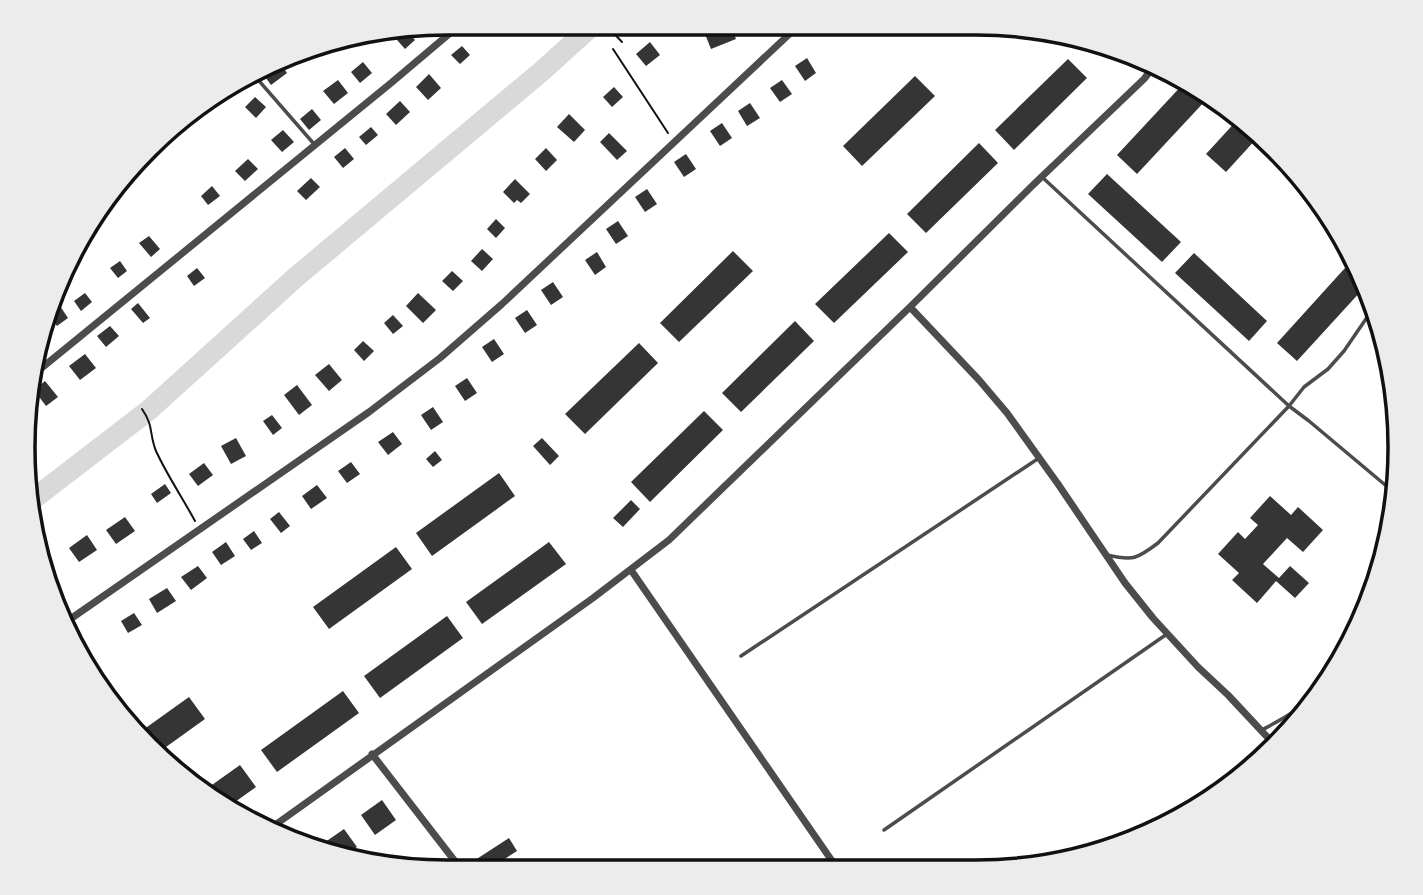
<svg xmlns="http://www.w3.org/2000/svg" width="1423" height="895" viewBox="0 0 1423 895" font-family="Helvetica,sans-serif">
<style>
.lines{fill:none;stroke-linecap:round;stroke-linejoin:round}
.river{stroke:#d9d9d9;stroke-width:21}
.building{fill:#353535}
.path{stroke:#111;stroke-width:2}
.service{stroke:#4c4c4c;stroke-width:3.5}
.minor{stroke:#4c4c4c;stroke-width:7}
.rim{fill:none;stroke:#111;stroke-width:3.5}
</style>
<rect width="100%" height="100%" fill="#fff"/>
<g class="lines">
<!-- river -->
<path class="river" d="M32 500 149 410 296 277 542 71 594 24"/>
</g>
<!-- building -->
<path class="building" d="M728 24H730L736 39 711 49 705 34Z
M406 30 415 40 405 49 390 32Z
M650 42 660 55 646 66 636 54Z
M462 46 470 55 460 64 451 55Z
M807 58 816 73 805 81 795 66Z
M1068 59 1087 78 1014 150 995 130Z
M279 61 287 73 271 85 261 71Z
M363 62 372 73 360 83 351 72Z
M429 74 441 88 428 100 416 87Z
M915 76 935 96 862 166 843 146Z
M338 80 348 93 334 104 323 91Z
M782 80 792 94 780 102 770 88Z
M1185 82 1206 100 1137 174 1117 155Z
M614 87 623 97 612 107 603 97Z
M255 97 266 107 256 118 245 107Z
M400 101 410 112 396 125 386 114Z
M750 103 760 118 747 126 738 111Z
M312 109 321 120 309 130 300 119Z
M569 114 585 130 574 142 557 127Z
M1240 117 1258 137 1226 172 1206 154Z
M722 123 732 138 720 146 710 131Z
M371 127 378 135 366 145 359 137Z
M283 130 294 142 282 152 271 140Z
M609 133 627 151 617 160 600 142Z
M979 143 998 163 926 233 907 214Z
M345 148 354 159 343 168 334 157Z
M546 148 557 160 546 171 535 159Z
M686 154 696 169 684 177 674 162Z
M248 159 258 169 245 181 235 171Z
M1107 174 1181 242 1162 262 1088 194Z
M311 178 320 187 306 200 297 191Z
M515 179 530 194 521 203 517 200 514 203 503 192Z
M212 186 220 196 208 205 201 196Z
M647 189 657 204 645 212 635 197Z
M496 219 505 228 496 238 487 229Z
M618 221 628 236 616 244 606 229Z
M889 233 908 252 834 323 815 304Z
M149 236 160 249 151 257 139 243Z
M482 249 493 259 482 271 471 261Z
M733 251 753 271 679 342 660 323Z
M597 252 606 267 595 275 585 260Z
M1194 253 1267 321 1249 341 1175 273Z
M120 261 127 271 118 278 110 268Z
M197 268 205 278 194 286 187 276Z
M1345 268 1359 282 1362 290 1297 361 1277 343Z
M452 271 463 281 453 291 442 281Z
M553 282 563 297 551 305 541 290Z
M85 293 92 302 81 311 74 301Z
M418 293 436 310 423 323 406 306Z
M138 303 150 318 143 323 131 309Z
M60 306 68 318 57 326 48 314Z
M527 310 537 325 525 333 515 318Z
M393 315 403 326 393 334 384 323Z
M795 321 814 341 741 412 722 393Z
M110 326 119 336 106 347 97 336Z
M494 339 504 354 492 362 482 347Z
M363 341 374 351 364 361 354 350Z
M639 343 658 363 585 434 565 414Z
M85 354 96 368 80 380 69 366Z
M329 364 342 380 329 391 315 375Z
M467 378 477 393 465 401 455 386Z
M45 381 58 397 46 406 34 390Z
M297 385 312 405 299 415 284 395Z
M433 407 443 422 431 430 421 415Z
M704 411 723 430 650 502 631 482Z
M272 415 282 428 273 435 263 421Z
M393 432 402 444 388 455 378 442Z
M236 438 246 456 231 464 221 446Z
M542 438 559 456 550 465 533 446Z
M435 451 442 460 433 467 426 459Z
M351 462 360 474 347 483 338 471Z
M204 463 213 475 198 486 189 474Z
M499 473 515 496 432 556 416 533Z
M165 484 171 493 157 503 151 494Z
M317 485 327 498 311 509 302 496Z
M1270 496 1291 515 1298 507 1323 530 1303 552 1287 538 1263 564 1279 578 1290 566 1309 583 1295 598 1276 581 1257 603 1232 580 1239 573 1218 554 1238 532 1245 539 1258 525 1250 518Z
M631 500 640 509 623 527 613 518Z
M279 512 290 526 281 533 270 519Z
M125 517 135 531 116 544 106 530Z
M254 531 262 543 251 550 243 539Z
M87 535 97 550 79 562 69 548Z
M226 542 235 556 221 565 212 552Z
M549 542 566 564 482 624 466 602Z
M396 547 412 569 329 629 313 607Z
M198 566 207 578 191 590 181 577Z
M167 588 176 601 157 613 149 599Z
M134 613 142 625 128 633 121 621Z
M447 616 463 638 380 698 364 676Z
M343 691 359 713 277 772 261 750Z
M189 697 205 719 159 752 140 732Z
M240 765 256 787 228 807 202 792Z
M382 800 396 820 375 835 361 815Z
M344 829 357 847 344 856 325 851 321 845Z
M509 838 517 851 489 869H477L472 862Z"/>
<g class="lines">
<!-- path -->
<path class="path" d="M605 24 622 42
M613 49 668 133
M142 409C154 426 149 434 156 451 167 475 182 497 195 521"/>
<!-- service -->
<path class="service" d="M253 74 314 144
M1042 177 1289 406 1309 421 1390 489
M1107 555C1133 561 1137 559 1158 543L1289 406 1304 387 1328 369 1344 351 1370 313
M741 656 1039 458
M1262 730C1282 719 1305 707 1320 690
M884 830 1167 634"/>
<!-- minor -->
<path class="minor" d="M910 307 979 380 1007 413 1058 484 1125 583 1153 618 1198 667 1228 695 1272 742
M33 375 391 83 462 23
M631 570 839 871
M66 622 369 412 440 358 502 304 799 25
M372 754 461 869
M268 830 593 598 669 540 910 307 1032 186 1144 79 1155 65"/>
</g>
<!-- crop -->
<path d="M0 0H1423V895H0ZM447 35H976A412 412 0 0 1 1388 447V448A412 412 0 0 1 976 860H447A412 412 0 0 1 35 448V447A412 412 0 0 1 447 35Z" fill="#ececec" fill-rule="evenodd"/>
<path class="rim" d="M447 35H976A412 412 0 0 1 1388 447V448A412 412 0 0 1 976 860H447A412 412 0 0 1 35 448V447A412 412 0 0 1 447 35Z"/>
</svg>
